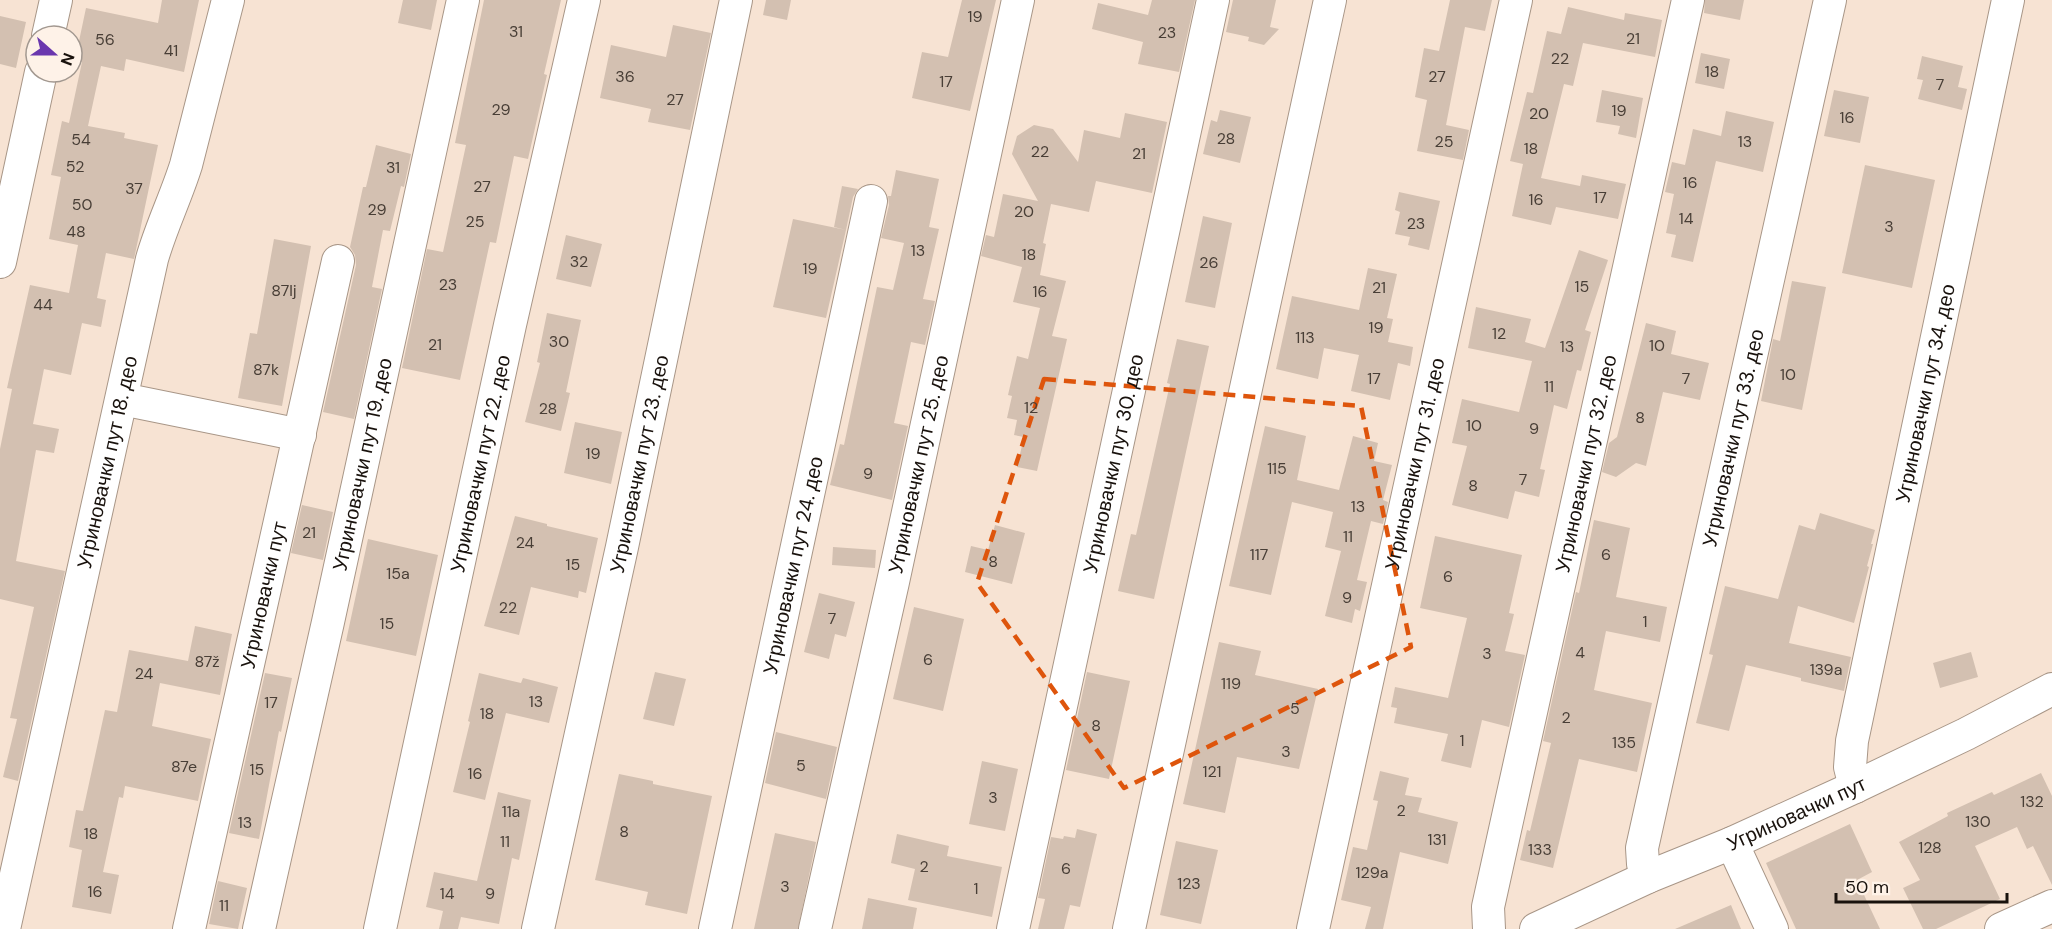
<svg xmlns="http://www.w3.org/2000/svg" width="2052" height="929" viewBox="0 0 2052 929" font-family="'DM Sans',sans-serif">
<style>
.building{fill:#d3c0b1}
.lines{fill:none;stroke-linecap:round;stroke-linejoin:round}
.minor-casing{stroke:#a89687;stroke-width:34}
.minor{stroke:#fff;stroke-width:32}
.marked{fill:none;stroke:#de550c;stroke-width:4.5;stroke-dasharray:12 8;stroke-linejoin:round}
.labels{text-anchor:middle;stroke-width:5;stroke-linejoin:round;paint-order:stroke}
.number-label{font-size:16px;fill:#483e36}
.street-label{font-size:20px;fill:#19120d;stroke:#fef2e8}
</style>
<rect width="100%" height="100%" fill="#f7e3d3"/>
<!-- building -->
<path class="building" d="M162 0H199L184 72 126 59 124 71 101 66 88 126 125 133 124 138 158 145 134 259 106 253 97 298 106 300 101 327 82 323 71 375 44 369 33 424 59 429 54 453 36 450 16 561 65 571 18 781 3 777 17 719 10 718 34 607 0 599V449L12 389 7 388 30 285 69 293 78 245 49 239 61 177 51 175 62 121 69 123 82 62 75 60 86 8 158 23Z
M403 0H437L431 30 398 23Z
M484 0H561L544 74 547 75 528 159 514 156 496 243 490 242 460 380 402 368 427 249 443 252 466 145 455 143Z
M766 0H791L787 20 763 15Z
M962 0H996L970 111 912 98 922 52 948 57Z
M1152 0H1195L1179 72 1138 64 1143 42 1092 29 1098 3 1148 15Z
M1233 0H1276L1270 27 1279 29 1264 45 1248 41 1249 37 1226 32Z
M1450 0H1492L1485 31 1465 27 1446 125 1469 130 1463 160 1417 151 1427 100 1415 97 1424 48 1439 51Z
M1705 0H1744L1740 20 1704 13Z
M1568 7 1624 20 1625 13 1662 20 1655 57 1583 43 1573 86 1564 84 1541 178 1580 186 1582 175 1626 184 1618 219 1556 207 1551 225 1512 216 1523 164 1510 161 1527 92 1533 93 1547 31 1561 34Z
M0 16 26 22 16 68 0 64Z
M673 25 711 33 690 130 648 122 651 109 600 98 611 45 666 57Z
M1701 53 1730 59 1724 89 1695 83Z
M1922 56 1963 66 1958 87 1967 89 1962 110 1918 99 1923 80 1917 79Z
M1602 90 1643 98 1636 138 1618 134 1620 126 1596 122Z
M1834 90 1869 97 1860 143 1824 136Z
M1220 110 1251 117 1240 163 1203 154 1211 120 1217 122Z
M1726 111 1774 122 1763 172 1716 161 1693 262 1671 257 1676 235 1666 233 1674 194 1665 192 1672 162 1685 165 1693 129 1721 136Z
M1125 113 1167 122 1152 193 1096 181 1089 212 1051 204 1043 243 1046 244 1040 275 1066 281 1052 336 1067 339 1037 471 1017 467 1024 437 1014 435 1017 420 1007 418 1012 396 1008 395 1017 356 1028 359 1040 308 1013 302 1022 267 981 256 986 235 994 237 1003 194 1038 201 1012 154 1017 136 1034 125 1053 129 1078 162 1084 130 1120 138Z
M376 145 411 154 404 187 401 186 390 231 383 230 372 287 382 289 354 419 323 412 356 265 355 255 350 247 363 187H366Z
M1865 165 1935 180 1912 288 1842 273Z
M896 170 939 179 929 227 939 229 923 299 935 301 925 345 911 342 894 423 908 426 892 500 830 485 840 444 844 445 877 287 893 290 904 243 881 238 889 205 888 196H891Z
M842 186 858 189 853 197 846 230 834 227Z
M1399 192 1440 201 1429 250 1408 245 1410 237 1395 234 1400 212 1395 210Z
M1203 216 1232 223 1215 308 1185 302Z
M793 219 846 230 826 318 773 307Z
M566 235 602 244 591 287 556 279Z
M274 239 311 246 282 406 238 398 250 333 257 334Z
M1579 250 1608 260 1585 330 1591 332 1581 371 1577 370 1567 409 1554 405 1540 469 1545 470 1539 497 1515 491 1508 519 1452 505 1467 446 1452 443 1462 399 1519 412 1532 361 1468 348 1476 307 1531 319 1525 342 1545 348Z
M1368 268 1397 274 1387 318 1393 319 1388 342 1413 347 1410 366 1398 363 1390 400 1351 391 1359 355 1324 348 1318 379 1276 369 1292 296 1359 310Z
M1792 281 1826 287 1802 410 1761 401 1773 339 1780 341Z
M547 313 581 320 566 392 570 393 561 431 525 422 540 363 537 362Z
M1646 323 1676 331 1671 354 1709 363 1700 400 1663 392 1646 466 1636 463 1616 477 1602 472 1609 443 1617 437Z
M1177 339 1209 346 1154 599 1118 591 1131 534 1136 535 1170 384 1167 383Z
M575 422 622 432 611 484 564 473Z
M1265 426 1306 436 1297 480 1339 490 1353 436 1378 443 1374 461 1392 465 1383 500 1388 502 1383 524 1371 521 1357 580 1367 582 1360 611 1355 609 1352 623 1325 616 1341 551 1325 547 1333 512 1292 502 1271 595 1229 586Z
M302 505 333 512 323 560 291 553Z
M1820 513 1875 530 1871 544H1873L1867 566 1869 567 1854 623 1798 606 1789 643 1851 657 1844 691 1801 681V678L1746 665 1729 731 1696 723 1713 655 1709 654 1725 586 1778 599 1799 525 1815 530Z
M515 516 547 524V526L598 538 586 593 579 591 578 598 531 587 519 635 484 626Z
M1594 520 1630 528 1616 597 1667 607 1660 642 1606 631 1594 690 1652 703 1637 772 1579 759 1553 868 1520 860 1527 830 1530 831 1551 743 1543 741 1576 592 1579 593Z
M995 525 1025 533 1012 584 965 572 971 546 988 550Z
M1435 536 1522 555 1509 613 1514 614 1505 651 1525 655 1509 727 1482 720 1471 768 1441 761 1448 734 1394 723 1397 708 1391 707 1395 687 1448 698 1467 618 1420 608Z
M368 539 438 555 416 656 346 641Z
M833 547 876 550 875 568 832 565Z
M819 593 855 602 846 637 835 634 829 659 804 652Z
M914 607 964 619 943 711 893 699Z
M195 626 232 634 220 695 160 683 152 726 211 739 198 801 125 786 123 798 119 797 103 872 119 875 111 914 72 907 82 850 69 847 76 810 83 811 105 710 117 712 129 650 188 661Z
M1219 642 1261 651 1255 675 1318 689 1299 769 1237 757 1225 813 1183 804Z
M1971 652 1978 677 1940 688 1933 663Z
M655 672 686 679 674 726 643 719Z
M1087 672 1130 681 1109 779 1066 770Z
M265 673 292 678 281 732 279 731 259 839 229 833Z
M479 673 521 683 523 678 558 687 549 723 506 713 485 800 453 792 470 722 468 721Z
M776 732 837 747 826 799 765 783Z
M982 761 1018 769 1005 831 969 824Z
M1380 771 1409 778 1405 795 1422 798 1418 812 1458 822 1448 864 1400 852 1383 929H1365L1371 907 1341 900 1353 847 1367 850 1378 801 1373 800Z
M2041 773 2052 796V885L2033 846 2027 849 2017 827 1975 846 2000 899 1936 929H1923L1903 888 1920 880 1899 842 1948 816 1947 813 1992 792 1994 795Z
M619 774 653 781V784L712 796 687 914 645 905 648 892 595 880Z
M498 792 531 800 519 860 512 858 499 924 461 917 458 929H439L443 911 426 907 434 872 477 881Z
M1850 824 1872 872 1857 880 1880 929H1796L1766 863Z
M1077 829 1097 834 1080 907 1070 905 1064 929H1038L1045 899 1038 898 1051 837 1063 839 1064 836 1075 838Z
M775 833 816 842 798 929H754Z
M897 834 949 846 947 856 1002 867 992 917 908 900 915 869 891 863Z
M1176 841 1218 850 1201 924 1160 915Z
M218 881 247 888 238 929 209 924Z
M868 898 917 908 913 929H862Z
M1731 905 1741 929H1675Z"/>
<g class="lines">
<defs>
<g id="minor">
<path d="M48 36 56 0"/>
<path d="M0 262 41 72"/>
<path d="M122 399 300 435"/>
<path id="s1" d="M1855 787 1850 767 1852 741 2008 0"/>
<path d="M1732 843 1772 929"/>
<path id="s2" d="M1648 877 1643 864 1642 848 1830 0"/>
<path id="s3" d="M4 929 152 259C161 227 176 197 186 165L228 0"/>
<path id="s4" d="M189 929 338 261"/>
<path id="s5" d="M259 929 328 622 463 0"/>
<path id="s6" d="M380 929 510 325 584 0"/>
<path id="s7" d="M538 929 622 547 736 0"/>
<path id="s8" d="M715 929 871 201"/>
<path id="s9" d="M815 929 893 582 1018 0"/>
<path id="s10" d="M1013 929 1213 0"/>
<path d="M1129 929 1330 0"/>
<path id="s11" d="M1313 929 1516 0"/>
<path id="s12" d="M1489 929 1488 907 1688 0"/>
<path id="s13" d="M1536 929 1648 877 1732 843 1855 787 1966 734 2052 689"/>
<path d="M2001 929 2052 906"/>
</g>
</defs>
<!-- minor casing -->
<use href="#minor" class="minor-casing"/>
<!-- minor -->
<use href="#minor" class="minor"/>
</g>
<!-- marked area -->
<path class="marked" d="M1044 379 1361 406 1411 647 1124 788 977 583Z"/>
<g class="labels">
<!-- number labels -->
<g class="number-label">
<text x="975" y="22">19</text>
<text x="516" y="37">31</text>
<text x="1167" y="38">23</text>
<text x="1633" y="44">21</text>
<text x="105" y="45">56</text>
<text x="171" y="56">41</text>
<text x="1560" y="64">22</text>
<text x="1712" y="77">18</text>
<text x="625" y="82">36</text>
<text x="1437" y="82">27</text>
<text x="946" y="87">17</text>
<text x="1940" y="90">7</text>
<text x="675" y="105">27</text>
<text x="501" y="115">29</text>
<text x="1619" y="116">19</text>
<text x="1539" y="119">20</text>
<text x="1847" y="123">16</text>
<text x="1226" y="144">28</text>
<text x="81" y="145">54</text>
<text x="1444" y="147">25</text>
<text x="1745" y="147">13</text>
<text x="1531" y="154">18</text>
<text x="1040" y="157">22</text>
<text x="1139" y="159">21</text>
<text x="75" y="172">52</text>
<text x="393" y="173">31</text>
<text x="1690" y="188">16</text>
<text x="482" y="192">27</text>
<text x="134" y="194">37</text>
<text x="1600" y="203">17</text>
<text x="1536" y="205">16</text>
<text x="82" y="210">50</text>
<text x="377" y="215">29</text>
<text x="1024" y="217">20</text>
<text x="1686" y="224">14</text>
<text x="475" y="227">25</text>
<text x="1416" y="229">23</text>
<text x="1889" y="232">3</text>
<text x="76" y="237">48</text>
<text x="918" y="256">13</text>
<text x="1029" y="260">18</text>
<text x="579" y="267">32</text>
<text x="1209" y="268">26</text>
<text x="810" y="274">19</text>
<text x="448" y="290">23</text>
<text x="1582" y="292">15</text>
<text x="1379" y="293">21</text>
<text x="284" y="296">87lj</text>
<text x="1040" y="297">16</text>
<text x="43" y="310">44</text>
<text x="1376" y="333">19</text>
<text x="1499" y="339">12</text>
<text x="1305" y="343">113</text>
<text x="559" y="347">30</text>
<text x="435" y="350">21</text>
<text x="1657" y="351">10</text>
<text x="1567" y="352">13</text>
<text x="266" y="375">87k</text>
<text x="1788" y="380">10</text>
<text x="1374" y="384">17</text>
<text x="1686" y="384">7</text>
<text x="1549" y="392">11</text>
<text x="1031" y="413">12</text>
<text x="548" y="414">28</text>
<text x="1640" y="423">8</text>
<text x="1474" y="431">10</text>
<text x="1534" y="434">9</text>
<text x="593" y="459">19</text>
<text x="1277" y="474">115</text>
<text x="868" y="479">9</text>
<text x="1523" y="485">7</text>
<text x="1473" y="491">8</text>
<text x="1358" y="512">13</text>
<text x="309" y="538">21</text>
<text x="1348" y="542">11</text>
<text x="525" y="548">24</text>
<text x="1259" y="560">117</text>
<text x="1606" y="560">6</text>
<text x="993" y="567">8</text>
<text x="573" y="570">15</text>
<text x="398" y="579">15a</text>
<text x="1448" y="582">6</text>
<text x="1347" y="603">9</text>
<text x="508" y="613">22</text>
<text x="832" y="624">7</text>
<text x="1645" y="627">1</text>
<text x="387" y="629">15</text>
<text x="1580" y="658">4</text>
<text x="1487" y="659">3</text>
<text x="928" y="665">6</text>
<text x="207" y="667">87ž</text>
<text x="1826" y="675">139a</text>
<text x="144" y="679">24</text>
<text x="1231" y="689">119</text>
<text x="536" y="707">13</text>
<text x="271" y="708">17</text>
<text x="1295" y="714">5</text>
<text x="487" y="719">18</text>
<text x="1566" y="723">2</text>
<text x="1096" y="731">8</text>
<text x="1462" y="746">1</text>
<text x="1624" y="748">135</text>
<text x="1286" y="757">3</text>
<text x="801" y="771">5</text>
<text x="184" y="772">87e</text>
<text x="257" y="775">15</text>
<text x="1212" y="777">121</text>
<text x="475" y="779">16</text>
<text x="993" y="803">3</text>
<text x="2032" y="807">132</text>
<text x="1401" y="816">2</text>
<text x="511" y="817">11a</text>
<text x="1978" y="827">130</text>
<text x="245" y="828">13</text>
<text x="624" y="837">8</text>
<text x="91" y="839">18</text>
<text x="1437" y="845">131</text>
<text x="505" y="847">11</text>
<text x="1930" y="853">128</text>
<text x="1540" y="855">133</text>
<text x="924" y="872">2</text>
<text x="1066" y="874">6</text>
<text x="1372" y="878">129a</text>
<text x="1189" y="889">123</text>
<text x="785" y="892">3</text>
<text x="976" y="894">1</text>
<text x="95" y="897">16</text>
<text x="447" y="899">14</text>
<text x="490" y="899">9</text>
<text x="224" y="911">11</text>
</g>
<!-- street labels -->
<g class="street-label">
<text dy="7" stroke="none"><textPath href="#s1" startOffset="402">Угриновачки пут 34. део</textPath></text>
<text dy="7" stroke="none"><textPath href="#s2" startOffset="450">Угриновачки пут 33. део</textPath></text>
<text dy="7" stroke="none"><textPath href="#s3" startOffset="478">Угриновачки пут 18. део</textPath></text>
<text dy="7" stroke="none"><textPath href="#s6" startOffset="476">Угриновачки пут 22. део</textPath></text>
<text dy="7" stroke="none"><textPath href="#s12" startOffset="476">Угриновачки пут 32. део</textPath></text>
<text dy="7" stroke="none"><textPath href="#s5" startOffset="476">Угриновачки пут 19. део</textPath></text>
<text dy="7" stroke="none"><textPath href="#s7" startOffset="476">Угриновачки пут 23. део</textPath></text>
<text dy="7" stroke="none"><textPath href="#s9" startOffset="476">Угриновачки пут 25. део</textPath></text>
<text dy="7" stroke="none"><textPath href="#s10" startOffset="476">Угриновачки пут 30. део</textPath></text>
<text dy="7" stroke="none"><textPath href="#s11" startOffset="476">Угриновачки пут 31. део</textPath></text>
<text dy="7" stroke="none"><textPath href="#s8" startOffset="372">Угриновачки пут 24. део</textPath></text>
<text dy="7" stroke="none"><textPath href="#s4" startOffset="342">Угриновачки пут</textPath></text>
<text dy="7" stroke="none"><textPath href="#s13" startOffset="285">Угриновачки пут</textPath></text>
</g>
</g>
<!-- north arrow -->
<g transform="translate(54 54) rotate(111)"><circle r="28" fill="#fef2e8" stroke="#a29890" stroke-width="1.5"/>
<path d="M0-4.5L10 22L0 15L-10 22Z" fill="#6a37ae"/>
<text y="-9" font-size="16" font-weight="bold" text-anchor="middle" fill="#19120d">N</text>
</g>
<!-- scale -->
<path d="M1836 893v9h171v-9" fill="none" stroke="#19120d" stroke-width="3"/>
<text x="1845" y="893" font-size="18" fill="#19120d" stroke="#fef2e8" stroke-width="4.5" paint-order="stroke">50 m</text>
</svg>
